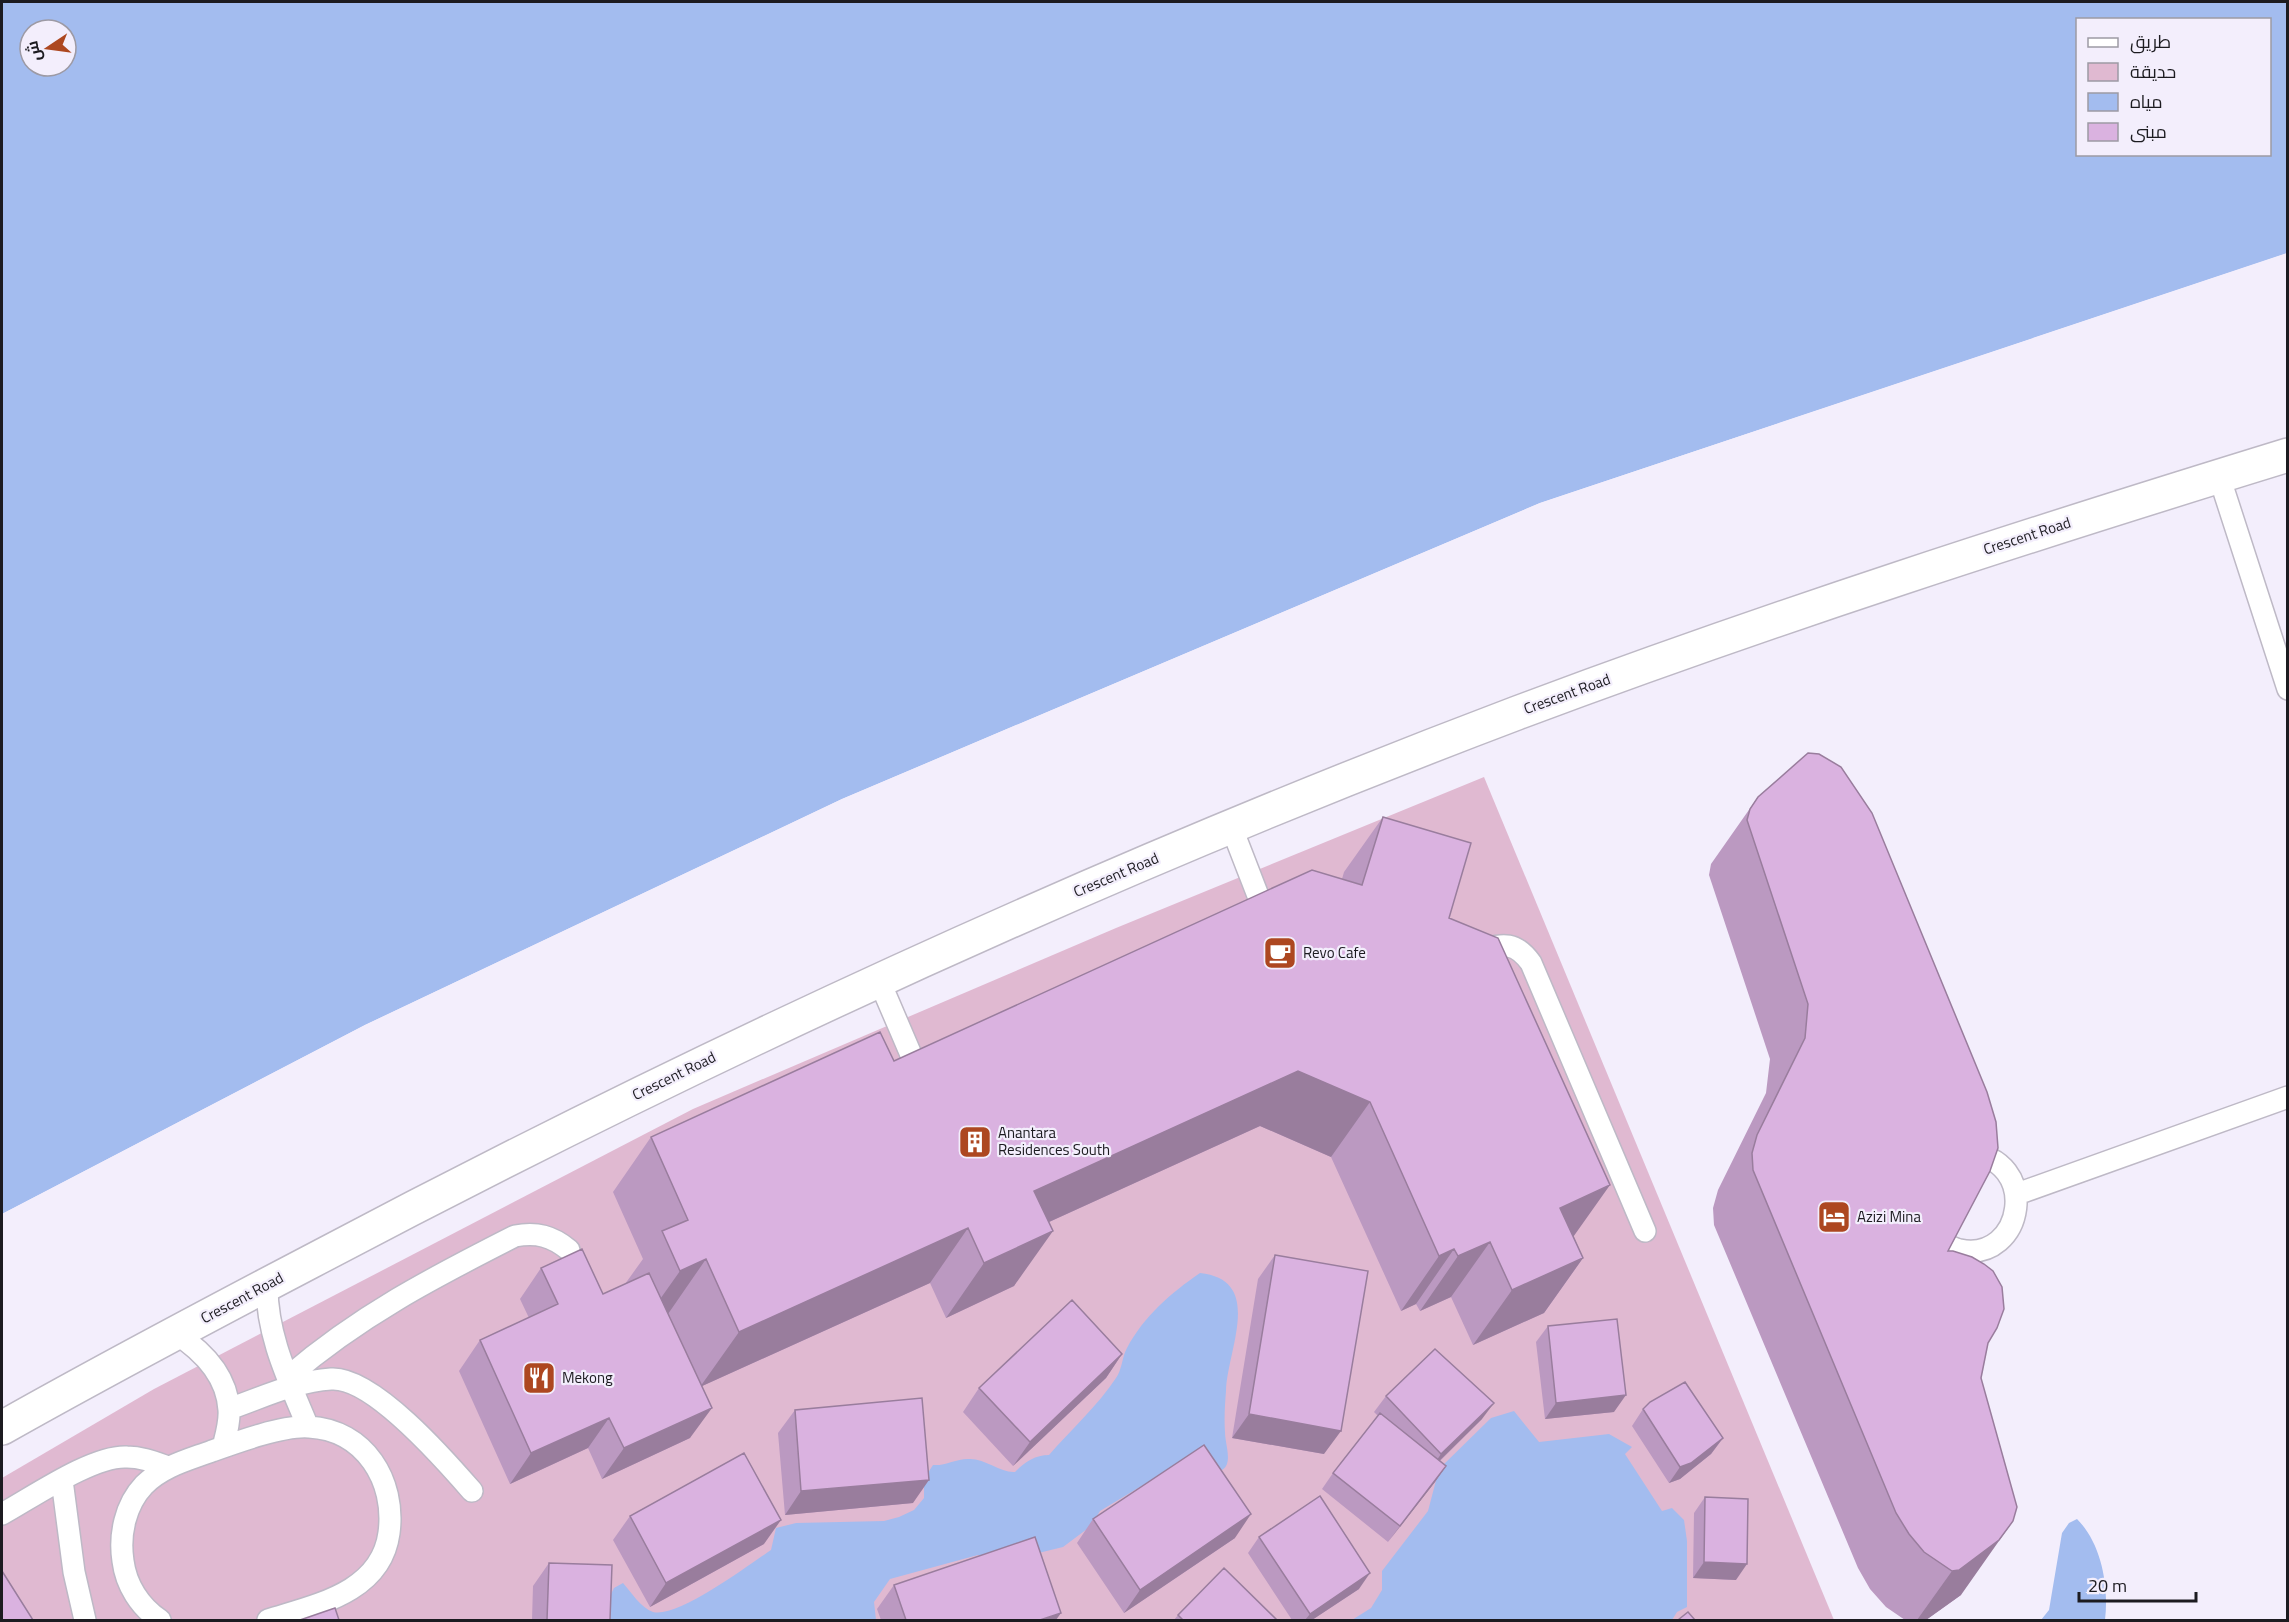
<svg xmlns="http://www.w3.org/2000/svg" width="2289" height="1622" viewBox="0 0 2289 1622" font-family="'Titillium Web',Cairo,sans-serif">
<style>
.green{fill:#e0b9d1}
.water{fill:#a3bcef;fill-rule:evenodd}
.pier{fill:#f3eefc}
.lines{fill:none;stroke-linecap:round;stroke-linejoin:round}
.service-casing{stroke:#beb9c6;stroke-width:24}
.secondary-casing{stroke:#beb9c6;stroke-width:36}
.service{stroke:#fff;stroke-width:21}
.secondary{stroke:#fff;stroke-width:33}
.wall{fill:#bb99c1}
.shaded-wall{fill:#997d9d}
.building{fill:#dab2e0;stroke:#997d9d;stroke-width:1.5}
.labels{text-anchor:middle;stroke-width:4.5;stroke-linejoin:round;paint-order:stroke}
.street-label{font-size:15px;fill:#1c1b20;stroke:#f3eefc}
.poi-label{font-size:15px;fill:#1c1b20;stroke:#f3eefc;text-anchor:start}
</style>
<rect width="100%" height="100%" fill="#f3eefc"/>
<!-- green -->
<path class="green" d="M1484 777 1834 1620H2V1478L154 1389 693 1109 1116 928Z"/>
<!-- water -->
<path class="water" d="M2 2H2287V253L1540 503 842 799 365 1025 2 1214ZM2078 20H2270V154H2078ZM30 30H66V66H30Z
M1200 1273C1265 1280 1227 1350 1226 1391 1225 1404 1224 1418 1225 1432 1225 1442 1230 1455 1227 1464 1225 1469 1221 1471 1217 1472L1168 1470 1100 1511 1091 1526 1063 1547 997 1563 978 1555 890 1579 874 1602 876 1620H611L604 1608 614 1588 623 1583C631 1592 641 1608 653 1612 677 1619 750 1564 771 1550L776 1528 796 1523 884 1521 899 1517 914 1510 924 1498V1479L933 1465C946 1466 957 1458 970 1459 986 1459 1001 1473 1015 1472 1025 1462 1035 1455 1049 1455 1070 1431 1099 1404 1116 1378 1122 1370 1122 1357 1127 1348 1144 1316 1171 1293 1200 1273Z
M1514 1411 1539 1442 1609 1434 1632 1447 1625 1454 1662 1511 1672 1508 1684 1520 1687 1541V1607L1677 1612 1672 1620H1352L1371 1608 1382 1590V1571L1428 1511 1439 1469 1491 1418Z
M2077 1519C2102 1544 2109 1587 2105 1620H2041L2049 1610 2062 1533 2069 1523Z"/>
<!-- pier -->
<path class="pier" d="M2288 253V256L1541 506 843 801 367 1028 2 1217V1214L365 1025 842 799 1540 503Z"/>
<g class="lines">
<defs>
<path id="service" d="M2219 476 2288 689
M1231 826 1262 906
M1476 951C1501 945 1514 939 1531 963L1645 1231
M879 980 921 1078
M2017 1194 2288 1097
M1942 1243C1948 1245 1954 1249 1960 1250 2024 1263 2042 1158 1967 1153
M267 1284C266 1335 289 1381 308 1427
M175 1333C203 1351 227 1375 229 1410 230 1422 226 1435 223 1447
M288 1377C359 1316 432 1278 515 1236 537 1232 552 1236 569 1250
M229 1409C261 1398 296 1381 331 1379 372 1376 446 1461 472 1491
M62 1480 74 1572 85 1620
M2 1514C33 1497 93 1455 127 1457 142 1457 154 1462 168 1467
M160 1620C140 1607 126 1585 123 1561 119 1535 125 1505 144 1485 163 1466 188 1460 212 1451 237 1442 284 1425 309 1427 365 1430 396 1481 389 1533 381 1593 315 1605 268 1620"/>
<path id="secondary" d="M2 1428C103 1371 207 1316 310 1262 701 1055 1102 870 1517 713 1770 618 2028 535 2288 455"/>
</defs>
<!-- service casing -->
<use href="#service" class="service-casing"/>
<!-- secondary casing -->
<use href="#secondary" class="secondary-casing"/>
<!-- service -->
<use href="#service" class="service"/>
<!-- secondary -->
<use href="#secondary" class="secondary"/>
</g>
<!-- wall -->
<path class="wall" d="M1758 797 1948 1251 1988 1343 1981 1378 1961 1595 1926 1620H1905L1886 1607 1870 1589 1858 1568 1714 1225 1713 1208 1718 1190 1766 1093 1770 1059 1709 875 1711 864Z
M1383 817 1449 918 1574 1237 1583 1258 1544 1313 1473 1345 1451 1297 1420 1311 1416 1304 1401 1311 1331 1157 1260 1126 1049 1222 1014 1286 946 1318 930 1283 702 1386 690 1438 602 1479 588 1448 510 1484 459 1371 480 1340 529 1318 520 1299 541 1268 603 1294 625 1284 643 1259 613 1192 651 1137 894 1061 1342 879 1344 872Z
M1275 1255 1324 1454 1232 1438 1258 1279Z
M1548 1326 1614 1412 1545 1419 1536 1342Z
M1122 1354 1106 1378 1013 1466 963 1412 979 1388Z
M1386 1396 1482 1419 1440 1461 1446 1466 1435 1482 1388 1542 1322 1489 1333 1473 1378 1416 1374 1412Z
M1643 1409 1723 1438 1711 1454 1680 1479 1669 1483 1632 1426Z
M795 1410 913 1503 785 1515 778 1433Z
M1705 1497 1736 1580 1693 1578 1694 1513Z
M630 1516 764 1544 650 1607 613 1540Z
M1093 1519 1235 1538 1124 1613 1077 1543Z
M1259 1537 1359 1589 1312 1620H1292L1248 1553Z
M549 1563 610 1620H532L533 1586Z
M894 1585 1056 1620H881L877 1609Z
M1178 1615 1277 1620H1174Z"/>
<!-- shaded-wall -->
<path class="shaded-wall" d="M1298 1071 1370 1102 1331 1157 1260 1126 996 1246 1034 1191Z
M1610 1185 1571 1240 1560 1208Z
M968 1228 930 1283 700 1387 739 1332Z
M1053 1231 1014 1286 946 1318 984 1263Z
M1490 1242 1451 1297 1420 1311 1458 1256Z
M1454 1249 1416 1304 1401 1311 1439 1256Z
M1583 1258 1544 1313 1473 1345 1512 1290Z
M706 1259 668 1314 641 1326 680 1271Z
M1122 1354 1106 1378 1013 1466 1030 1442Z
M1626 1395 1614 1412 1545 1419 1556 1403Z
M1494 1403 1482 1419 1430 1470 1441 1454Z
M712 1408 690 1438 602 1479 624 1448Z
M1249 1414 1341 1431 1324 1454 1232 1438Z
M609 1418 588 1448 510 1484 531 1453Z
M1723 1438 1711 1454 1680 1479 1669 1483 1680 1467Z
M1446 1466 1435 1482 1388 1542 1400 1526Z
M929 1480 913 1503 785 1515 801 1491Z
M1251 1514 1235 1538 1124 1613 1140 1590Z
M781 1520 764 1544 650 1607 666 1583Z
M2013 1521 1961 1595 1926 1620H1917L1952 1571Z
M1704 1562 1747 1564 1736 1580 1693 1578Z
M1370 1573 1359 1589 1312 1620H1305L1310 1614Z
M1061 1613 1056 1620H1040Z"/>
<!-- building -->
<path class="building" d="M1808 753 1819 754 1841 767 1872 813 1987 1092 1996 1122 1998 1148 1990 1171 1948 1251H1953L1972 1257 1984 1264 1993 1271 2002 1287 2004 1309 1997 1328 1988 1343 1981 1378 2017 1507 2013 1521 1999 1540 1959 1570 1952 1571 1924 1552 1909 1534 1896 1513 1753 1170 1752 1153 1757 1135 1805 1038 1808 1004 1747 820 1750 809 1758 797Z
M1383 817 1471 843 1449 918 1498 938 1610 1185 1560 1208 1583 1258 1512 1290 1490 1242 1458 1256 1454 1249 1439 1256 1370 1102 1298 1071 1034 1191 1053 1231 984 1263 968 1228 739 1332 706 1259 680 1271 662 1231 688 1220 651 1137 880 1032 894 1061 1312 870 1362 885Z
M582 1249 603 1294 649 1273 712 1408 624 1448 609 1418 531 1453 480 1340 558 1304 541 1268Z
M1275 1255 1368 1271 1341 1431 1249 1414Z
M1072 1300 1122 1354 1030 1442 979 1388Z
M1617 1319 1626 1395 1556 1403 1548 1326Z
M1435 1349 1494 1403 1441 1454 1386 1396Z
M1685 1382 1723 1438 1691 1463 1680 1467 1643 1409 1650 1402Z
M922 1398 929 1480 801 1491 795 1410Z
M1380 1413 1446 1466 1400 1526 1333 1473Z
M1204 1445 1251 1514 1140 1590 1093 1519Z
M744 1453 781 1520 666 1583 630 1516Z
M1320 1496 1370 1573 1310 1614 1259 1537Z
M1705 1497 1748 1499 1747 1564 1704 1562Z
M1035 1537 1061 1613 1040 1620H906L894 1585Z
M549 1563 612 1565 610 1620H547Z
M1224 1568 1277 1620H1183L1178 1615Z
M2 1571 33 1620H2Z
M335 1608 339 1620H300Z
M1688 1612 1695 1620H1678Z"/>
<!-- icons -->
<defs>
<symbol id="cafe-square" viewBox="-11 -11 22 22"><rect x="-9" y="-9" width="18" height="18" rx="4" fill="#ad4720" stroke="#f3eefc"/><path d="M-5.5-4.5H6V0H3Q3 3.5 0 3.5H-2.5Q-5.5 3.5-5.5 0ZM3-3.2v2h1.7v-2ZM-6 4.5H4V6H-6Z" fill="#fff"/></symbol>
<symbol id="building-square" viewBox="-11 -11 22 22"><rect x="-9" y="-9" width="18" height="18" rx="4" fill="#ad4720" stroke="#f3eefc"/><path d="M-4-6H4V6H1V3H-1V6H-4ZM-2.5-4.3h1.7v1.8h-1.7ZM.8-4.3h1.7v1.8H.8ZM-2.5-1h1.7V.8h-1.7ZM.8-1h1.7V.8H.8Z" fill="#fff"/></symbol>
<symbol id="hotel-square" viewBox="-11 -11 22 22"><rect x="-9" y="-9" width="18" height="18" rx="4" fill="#ad4720" stroke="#f3eefc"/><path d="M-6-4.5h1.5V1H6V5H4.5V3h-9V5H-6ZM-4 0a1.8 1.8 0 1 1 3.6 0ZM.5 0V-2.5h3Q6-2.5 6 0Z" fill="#fff"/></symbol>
<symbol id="restaurant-square" viewBox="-11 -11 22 22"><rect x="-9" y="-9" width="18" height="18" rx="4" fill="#ad4720" stroke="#f3eefc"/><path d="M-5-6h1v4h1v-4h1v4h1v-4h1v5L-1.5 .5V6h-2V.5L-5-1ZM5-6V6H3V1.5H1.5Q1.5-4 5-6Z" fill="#fff"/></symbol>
</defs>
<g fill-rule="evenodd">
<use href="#cafe-square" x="1261" y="934" width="38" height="38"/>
<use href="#building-square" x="956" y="1123" width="38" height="38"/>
<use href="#hotel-square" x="1815" y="1198" width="38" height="38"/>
<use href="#restaurant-square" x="520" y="1359" width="38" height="38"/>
</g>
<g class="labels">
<!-- street labels -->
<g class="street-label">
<text transform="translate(2027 536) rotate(-18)" y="5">Crescent Road</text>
<text transform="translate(1567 694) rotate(-20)" y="5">Crescent Road</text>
<text transform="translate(1116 875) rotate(-23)" y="5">Crescent Road</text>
<text transform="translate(674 1076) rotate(-26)" y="5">Crescent Road</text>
<text transform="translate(242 1298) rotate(-28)" y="5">Crescent Road</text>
</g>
<!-- poi labels -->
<g class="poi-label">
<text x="1303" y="958">Revo Cafe</text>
<text x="998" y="1138">Anantara<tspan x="998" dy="17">Residences South</tspan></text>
<text x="1857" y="1222">Azizi Mina</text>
<text x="562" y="1383">Mekong</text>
</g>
</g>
<!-- border -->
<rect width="2289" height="1622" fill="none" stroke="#1c1b20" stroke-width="6"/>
<!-- legend -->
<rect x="2076" y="18" width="195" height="138" fill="#f3eefc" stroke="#9d9aa4" stroke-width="1.5"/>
<rect x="2088" y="38" width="30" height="9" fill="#ffffff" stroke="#9d9aa4" stroke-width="1.5"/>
<text x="2130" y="48" font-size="18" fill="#1c1b20">طريق</text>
<rect x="2088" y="63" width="30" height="18" fill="#e0b9d1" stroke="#9d9aa4" stroke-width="1.5"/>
<text x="2130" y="78" font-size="18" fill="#1c1b20">حديقة</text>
<rect x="2088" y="93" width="30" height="18" fill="#a3bcef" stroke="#9d9aa4" stroke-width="1.5"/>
<text x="2130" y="108" font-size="18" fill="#1c1b20">مياه</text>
<rect x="2088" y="123" width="30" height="18" fill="#dab2e0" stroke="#9d9aa4" stroke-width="1.5"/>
<text x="2130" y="138" font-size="18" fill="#1c1b20">مبنى</text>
<!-- north arrow -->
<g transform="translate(48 48) rotate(257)"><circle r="28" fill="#f3eefc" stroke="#9d9aa4" stroke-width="1.5"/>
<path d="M0-4.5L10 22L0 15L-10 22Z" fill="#ad4720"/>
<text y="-9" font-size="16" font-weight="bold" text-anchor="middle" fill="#1c1b20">ش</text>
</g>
<!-- scale -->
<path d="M2079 1592v9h117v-9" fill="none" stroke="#1c1b20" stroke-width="3"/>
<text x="2088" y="1592" font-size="18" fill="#1c1b20" stroke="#f3eefc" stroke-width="4.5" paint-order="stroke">20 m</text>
</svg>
